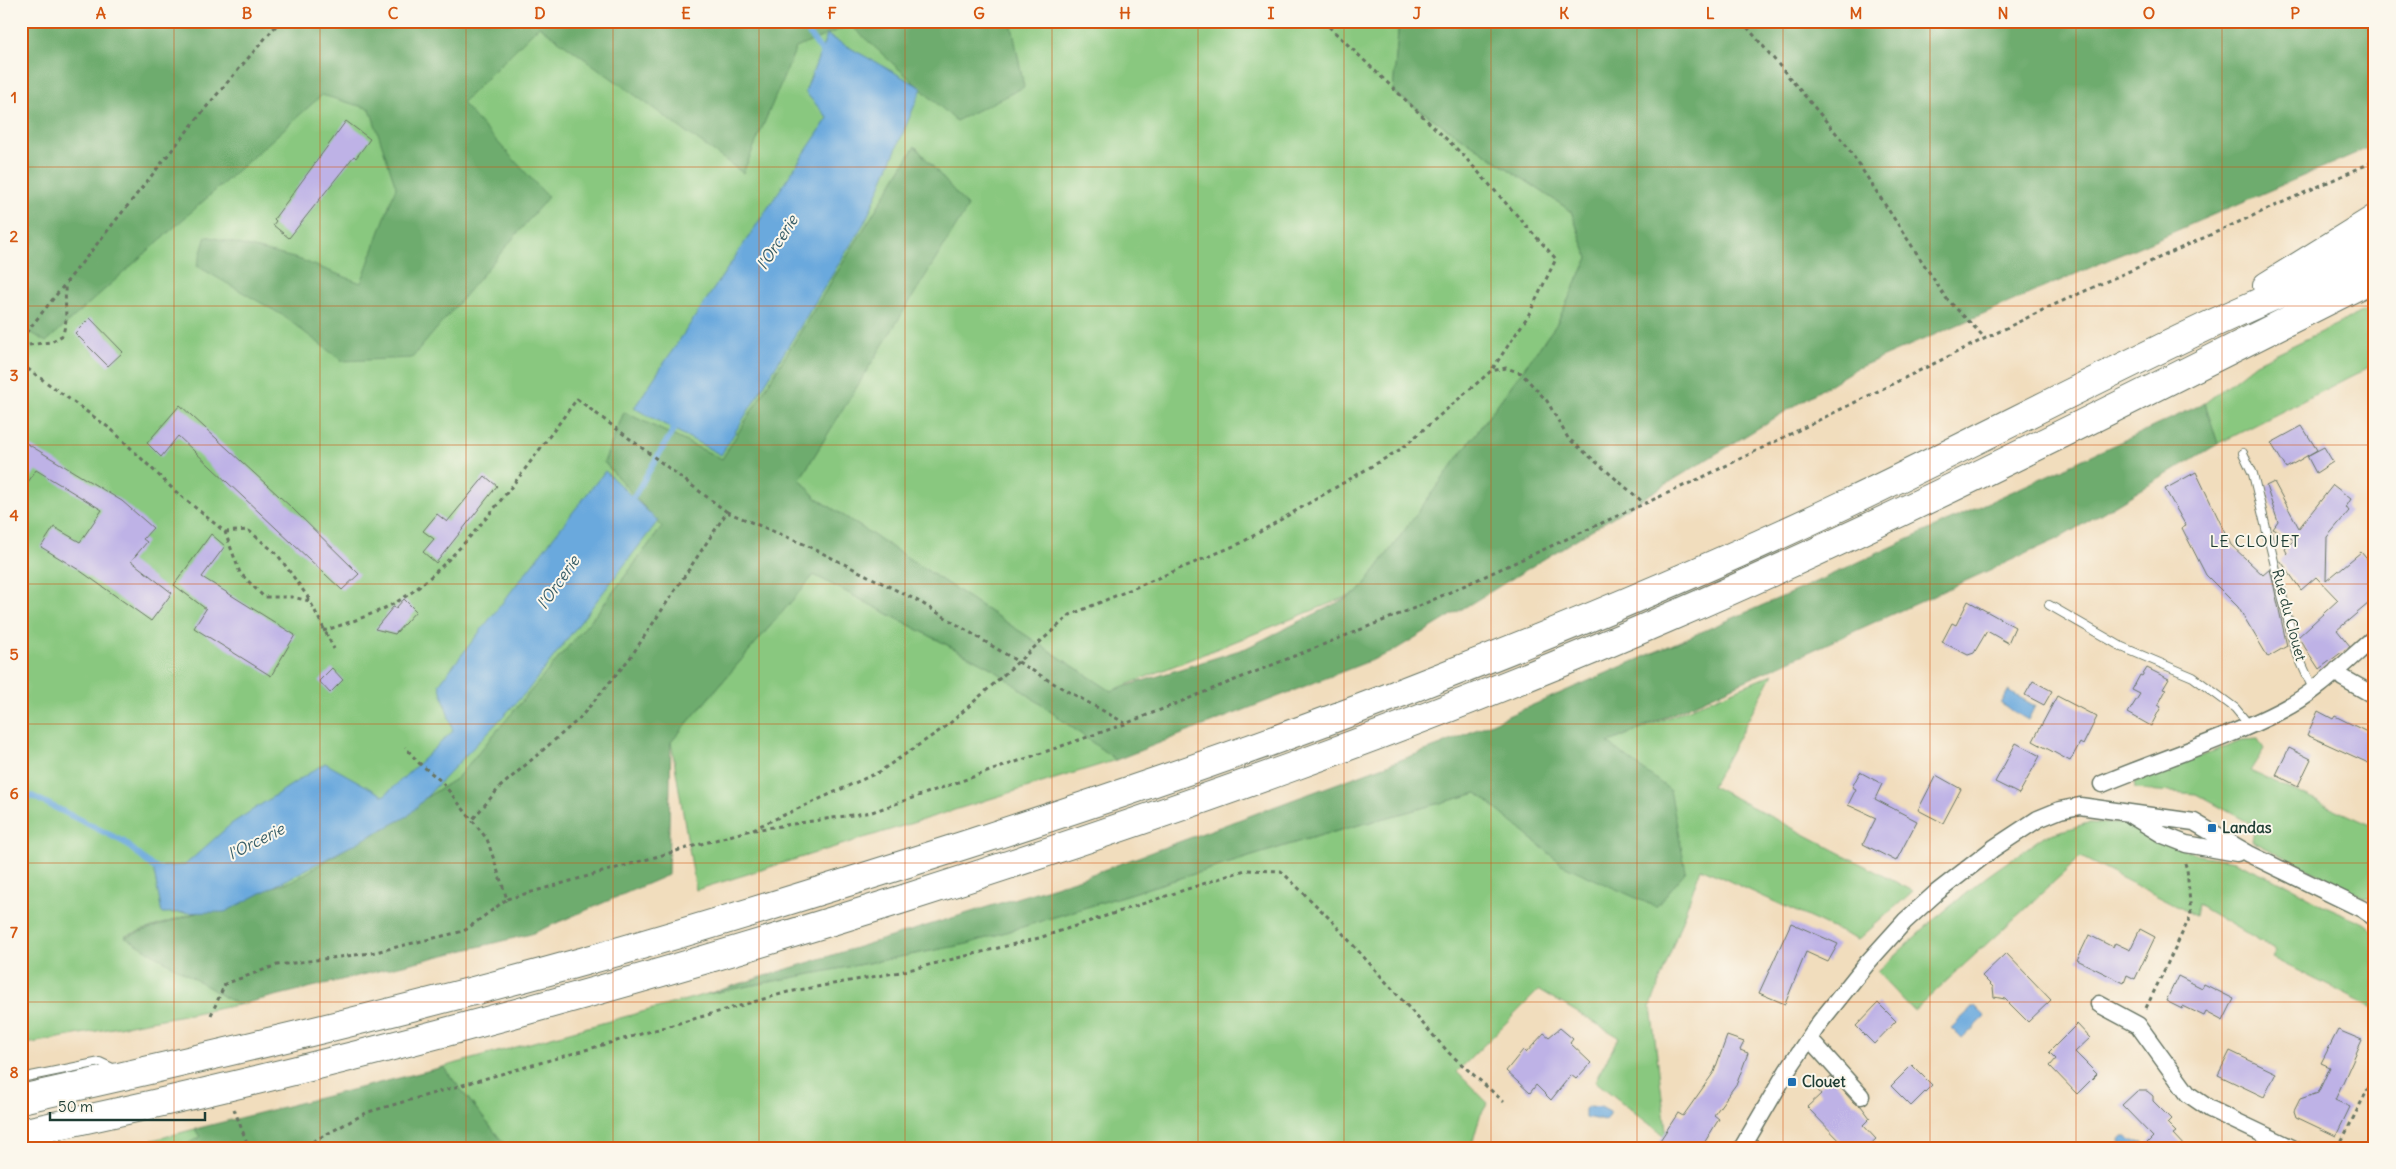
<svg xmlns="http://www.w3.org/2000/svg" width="2396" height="1169" viewBox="0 0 2396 1169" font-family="Delius,sans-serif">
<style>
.green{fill:#89c87f;stroke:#54825a}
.forest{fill:#6eac6e;stroke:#467451}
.water{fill:#6aa9dd;stroke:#447388}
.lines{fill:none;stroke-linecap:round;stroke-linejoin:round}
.stream{stroke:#6aa9dd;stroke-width:6}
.building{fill:#beb2e6}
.lane-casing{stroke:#687564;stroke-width:10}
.street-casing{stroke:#687564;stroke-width:19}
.highway-casing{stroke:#687564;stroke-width:30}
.path{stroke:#687564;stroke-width:3;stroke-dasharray:4 4;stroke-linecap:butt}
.lane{stroke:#fff;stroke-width:8}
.street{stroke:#fff;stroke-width:16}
.highway{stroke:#fff;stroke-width:28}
.grid{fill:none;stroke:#d45610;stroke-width:1;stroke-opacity:0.55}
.poi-dot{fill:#1f6fb2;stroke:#fbf7ec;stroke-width:2}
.labels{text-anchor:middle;stroke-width:4;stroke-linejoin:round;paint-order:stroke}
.street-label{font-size:15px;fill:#1f3d34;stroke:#fbf7ec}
.poi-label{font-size:15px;font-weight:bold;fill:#1f3d34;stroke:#fbf7ec;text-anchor:start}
.water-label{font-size:16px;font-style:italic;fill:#365d67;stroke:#fbf7ec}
.neighbourhood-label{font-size:16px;letter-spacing:1px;fill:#1f3d34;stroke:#fbf7ec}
.neatline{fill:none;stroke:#d45610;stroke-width:2}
.grid-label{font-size:16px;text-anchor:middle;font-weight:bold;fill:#d45610}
</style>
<rect width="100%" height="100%" fill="#fbf7ec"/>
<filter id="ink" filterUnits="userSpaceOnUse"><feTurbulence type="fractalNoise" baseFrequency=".02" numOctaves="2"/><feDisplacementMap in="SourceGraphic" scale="10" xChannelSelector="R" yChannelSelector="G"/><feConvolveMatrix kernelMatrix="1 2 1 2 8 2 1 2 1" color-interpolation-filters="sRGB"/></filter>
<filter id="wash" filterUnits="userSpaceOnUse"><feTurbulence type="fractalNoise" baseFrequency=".0096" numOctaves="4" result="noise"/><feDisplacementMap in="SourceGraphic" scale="20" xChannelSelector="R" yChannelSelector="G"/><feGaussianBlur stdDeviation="1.12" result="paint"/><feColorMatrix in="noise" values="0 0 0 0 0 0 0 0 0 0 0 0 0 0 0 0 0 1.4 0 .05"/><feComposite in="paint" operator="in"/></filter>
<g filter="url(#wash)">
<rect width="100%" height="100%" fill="#f1ddbd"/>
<!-- green -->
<path class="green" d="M21 21H1399L1393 92 1571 211 1588 258 1556 325 1359 592 1111 691 815 497 800 479 967 207 915 146 722 459 624 412 604 462 662 527 601 608 457 778 297 879 125 936 238 1005 21 1045Z
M2375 306V364L2218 444 2205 403 2256 363Z
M814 575 993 669 1116 760 696 890 671 742Z
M1773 674 1712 786 1913 891 1858 940 1701 868 1651 1006 1667 1138 1595 1081 1619 1037 1539 990 1457 1072 1488 1103 1480 1116 1471 1148H509L501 1140 443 1067 707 994 967 944 1304 840 1477 793 1563 865 1607 743Z
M2258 739 2264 749 2250 771 2375 827V899L2363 897 2252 841 2255 826 2196 794 2135 789 2134 782 2242 740Z
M2088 823 2126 824 2198 855 2234 861 2283 883 2321 904 2364 923 2375 932V1009L2272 958 2276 951 2198 905 2196 916 2081 857 1914 1011 1877 972 1931 922 1986 877 2044 836Z
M195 1129 200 1137 180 1148H122Z"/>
<!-- forest -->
<path class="forest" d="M21 21H841L845 27 796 48 743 173 539 26 462 103 548 197 412 358 342 361 282 315 197 266 206 236 298 259 361 283 396 187 370 109 322 95 46 342 21 326Z
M846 21H1011L1024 87 956 121Z
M1399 21H2375V145L1855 369 1390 653 1116 760 993 669 814 575 671 742 668 875 531 934 238 1005 125 937 297 879 457 778 601 608 662 527 604 462 624 412 722 459 915 146 968 207 800 479 815 497 1111 691 1246 648 1359 592 1556 325 1588 258 1571 211 1393 92Z
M2205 403 2218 444 2058 539 1608 743 1670 790 1686 871 1656 907 1563 865 1477 793 1304 840 967 944 707 994 1084 877 1441 745 1800 589Z
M443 1067 501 1140 509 1148H180L200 1137 195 1129Z"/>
<!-- water -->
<path class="water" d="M827 35 922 88 866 220 721 455 634 408 828 118 805 92Z
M605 471 658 521 528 690 408 816 225 912 162 913 153 867 185 865 231 824 325 763 384 796 453 731 439 684Z
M2008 691 2035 706 2028 720 2001 704Z
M1974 1006 1985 1017 1962 1039 1951 1028Z
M1589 1106 1601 1107 1610 1112 1605 1121 1585 1117V1109Z
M2122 1137H2127L2129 1140 2143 1142 2144 1148H2122L2119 1140Z"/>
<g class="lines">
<!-- stream -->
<path class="stream" d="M800 21 825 56
M630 503 677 424
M21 801 32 796 124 842 153 867 161 869"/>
</g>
<g id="blocks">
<!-- building -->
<path class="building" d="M346 121 370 139 356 158 354 156 289 238 273 225 276 221 274 219Z
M90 318 123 352 108 366 75 333Z
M180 405 291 507 359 574 342 590 178 436 161 457 147 443Z
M2302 426 2317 450 2286 468 2271 443Z
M21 440 122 501 153 528 143 539 147 542 131 561 172 593 151 621 79 570 41 547 54 527 80 542 102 510 36 470 21 493Z
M2324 447 2333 462 2316 473 2307 456Z
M2196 472 2231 545 2263 575 2270 569 2287 646 2268 657 2238 607 2206 575 2182 528 2186 526 2165 489Z
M485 476 497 486 436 563 423 552 434 539 423 531 437 514 447 522Z
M2274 482 2299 528 2333 485 2351 499 2346 507 2349 511 2327 537 2326 581 2361 552 2375 569V598L2337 630 2350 646 2319 669 2298 637 2338 600 2316 577 2301 590 2280 560 2287 553 2285 549 2294 540 2273 529 2278 522 2266 486Z
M211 534 225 546 202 577 295 635 271 676 194 628 206 609 174 585Z
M404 599 416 611 395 634 375 629 393 607 396 608Z
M1968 601 2015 627 2008 643 1987 631 1974 653 1968 655 1942 642 1952 623 1956 625Z
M332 668 343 680 330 693 319 681Z
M2147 668 2169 679 2163 689 2166 690 2158 705 2161 707 2151 726 2128 713 2140 694 2132 690 2140 675 2142 676Z
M2033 681 2052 691 2044 705 2025 695Z
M2057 696 2097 717 2083 745 2080 743 2070 761 2033 741Z
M2318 711 2333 719 2335 716 2375 736V766L2307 735Z
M2016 743 2040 756 2019 794 1995 782Z
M2289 748 2311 759 2298 786 2276 775Z
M1860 772 1882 784 1875 799 1917 821 1896 861 1863 844 1876 818 1848 805 1856 789 1852 787Z
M1936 775 1961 789 1943 823 1918 810Z
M1791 923 1838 944 1828 962 1806 952 1785 1004 1759 993Z
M2140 929 2155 937 2135 979 2127 975 2124 983 2077 960 2089 935 2113 947 2115 943 2130 950Z
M2006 953 2051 1000 2028 1022 2005 999 1994 997 1993 987 1982 976Z
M2178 976 2202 988 2204 984 2234 999 2223 1021 2206 1012 2204 1016 2183 1006 2182 1009 2166 1001Z
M1878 1003 1896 1021 1874 1044 1856 1026Z
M2077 1024 2090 1038 2075 1052 2097 1074 2077 1094 2050 1066 2056 1059 2049 1052Z
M1560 1028 1573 1039 1570 1043 1591 1063 1576 1079 1571 1075 1551 1100 1536 1085 1530 1093 1506 1071 1523 1050 1526 1053 1544 1033 1549 1037Z
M2338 1030 2362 1040 2335 1100 2350 1107 2336 1136 2296 1117 2294 1111 2300 1099 2318 1093 2330 1067 2321 1063Z
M1727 1036 1744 1042 1740 1050 1748 1053 1737 1083 1714 1115 1719 1119 1701 1148H1655L1678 1113 1683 1116 1714 1072Z
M2230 1051 2276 1073 2264 1097 2218 1075Z
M1912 1065 1932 1085 1911 1106 1891 1086Z
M1831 1077 1854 1103 1861 1106 1870 1118 1863 1125 1876 1139 1866 1148H1847L1807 1107 1821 1094 1817 1089Z
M2137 1091H2147L2153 1096V1101L2171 1119 2167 1123 2176 1132 2173 1134 2186 1148H2142L2153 1137 2122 1105Z"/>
</g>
</g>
<g filter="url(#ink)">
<use href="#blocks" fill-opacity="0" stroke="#687564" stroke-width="1"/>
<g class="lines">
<defs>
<path id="lane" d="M2243 453 2253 474 2295 649 2313 689
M2049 605 2122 647 2193 677 2235 708 2249 725
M21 1078 100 1062 115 1069"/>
<path id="street" d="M2337 670 2343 678 2375 696
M2102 784C2162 759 2224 740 2282 710 2316 693 2346 662 2375 637
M2132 816 2163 835 2186 844 2237 853
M2099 1004 2138 1025 2188 1094 2210 1109 2292 1148
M1809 1038 1861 1096
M1742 1148 1787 1071 1820 1022 1868 962 1905 921 1936 893 1994 848 2038 819 2060 810 2080 806 2194 822 2249 854 2362 909 2375 918"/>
<path id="highway" d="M2267 286 2375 219
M21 1099C210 1057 399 1013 585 961 714 925 843 884 971 843 1123 794 1274 743 1423 684 1568 628 1712 568 1852 501 1973 443 2093 380 2214 323 2268 298 2322 276 2375 249
M21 1133C318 1071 611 991 900 900 1160 817 1419 726 1670 617 1909 514 2142 394 2375 277"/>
</defs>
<!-- lane casing -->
<use href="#lane" class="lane-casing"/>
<!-- street casing -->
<use href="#street" class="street-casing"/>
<!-- highway casing -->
<use href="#highway" class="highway-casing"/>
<!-- path -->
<path class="path" d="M1323 21 1462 154 1556 259 1528 316 1491 371
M1742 21 1846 145 1946 298 1985 338
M21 339 208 105 280 21
M21 346 51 342 63 335 66 320 65 285
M21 364 112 430 175 491 225 532 240 573 264 597H292L310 601 334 649
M727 512 806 545 920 602 1053 683 1125 723
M225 532 248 530 277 554 310 600
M323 631C357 620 392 609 420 586 481 534 529 463 577 399L727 512 630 658 579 719 500 787 472 820
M753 829 879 772 948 725 1070 615 1241 543 1401 449 1491 371 1506 368 1521 373 1547 401 1568 438 1644 503
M507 899 747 831 872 812 1125 724 1417 607 1703 477 2047 308 2375 161
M2146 1008 2191 915 2187 869 2184 861
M211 1015 225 984 277 965 371 953 464 931 507 899 487 839 441 781 419 763 405 747
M234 1109 249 1148
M290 1148 308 1144 368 1112 788 992 900 972 1039 938 1245 870 1281 871 1330 919 1449 1053 1504 1102
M2338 1148 2375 1075"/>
<!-- lane -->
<use href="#lane" class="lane"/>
<!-- street -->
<use href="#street" class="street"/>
<!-- highway -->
<use href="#highway" class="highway"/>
</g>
</g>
<!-- grid -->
<path class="grid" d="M174 21V1148M320 21V1148M466 21V1148M613 21V1148M759 21V1148M905 21V1148M1052 21V1148M1198 21V1148M1344 21V1148M1491 21V1148M1637 21V1148M1783 21V1148M1930 21V1148M2076 21V1148M2222 21V1148M21 167H2375M21 306H2375M21 445H2375M21 584H2375M21 724H2375M21 863H2375M21 1002H2375"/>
<!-- markers -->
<g class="poi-dot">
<rect x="2207" y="823" width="10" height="10" rx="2.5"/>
<rect x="1787" y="1077" width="10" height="10" rx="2.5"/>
</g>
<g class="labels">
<!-- street labels -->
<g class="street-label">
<text transform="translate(2289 615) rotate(75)" y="5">Rue du Clouet</text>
</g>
<!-- poi labels -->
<g class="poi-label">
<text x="2222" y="833">Landas</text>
<text x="1802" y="1087">Clouet</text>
</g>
<!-- water labels -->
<g class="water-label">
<text transform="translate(777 242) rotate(-57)" y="6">l'Orcerie</text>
<text transform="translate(558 582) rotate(-55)" y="6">l'Orcerie</text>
<text transform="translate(256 841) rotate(-27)" y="6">l'Orcerie</text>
</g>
<!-- neighbourhood labels -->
<g class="neighbourhood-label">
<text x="2255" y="547">LE CLOUET</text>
</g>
</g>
<!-- margin -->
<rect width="2396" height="1169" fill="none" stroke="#fbf7ec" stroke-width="55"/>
<!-- scale -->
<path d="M50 1112v8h155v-8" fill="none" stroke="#1f3d34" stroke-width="2.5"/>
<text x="58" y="1112" font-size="15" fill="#1f3d34" stroke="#fbf7ec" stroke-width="4" paint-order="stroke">50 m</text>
<rect x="28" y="28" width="2340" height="1114" class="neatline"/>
<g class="grid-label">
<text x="101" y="19">A</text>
<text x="247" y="19">B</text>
<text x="393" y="19">C</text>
<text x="540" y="19">D</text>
<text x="686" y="19">E</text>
<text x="832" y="19">F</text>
<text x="979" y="19">G</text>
<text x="1125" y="19">H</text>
<text x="1271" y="19">I</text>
<text x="1417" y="19">J</text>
<text x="1564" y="19">K</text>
<text x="1710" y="19">L</text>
<text x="1856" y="19">M</text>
<text x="2003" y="19">N</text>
<text x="2149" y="19">O</text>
<text x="2295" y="19">P</text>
<text x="14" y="103">1</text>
<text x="14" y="242">2</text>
<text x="14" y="381">3</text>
<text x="14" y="521">4</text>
<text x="14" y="660">5</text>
<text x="14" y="799">6</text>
<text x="14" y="938">7</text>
<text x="14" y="1078">8</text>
</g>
</svg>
